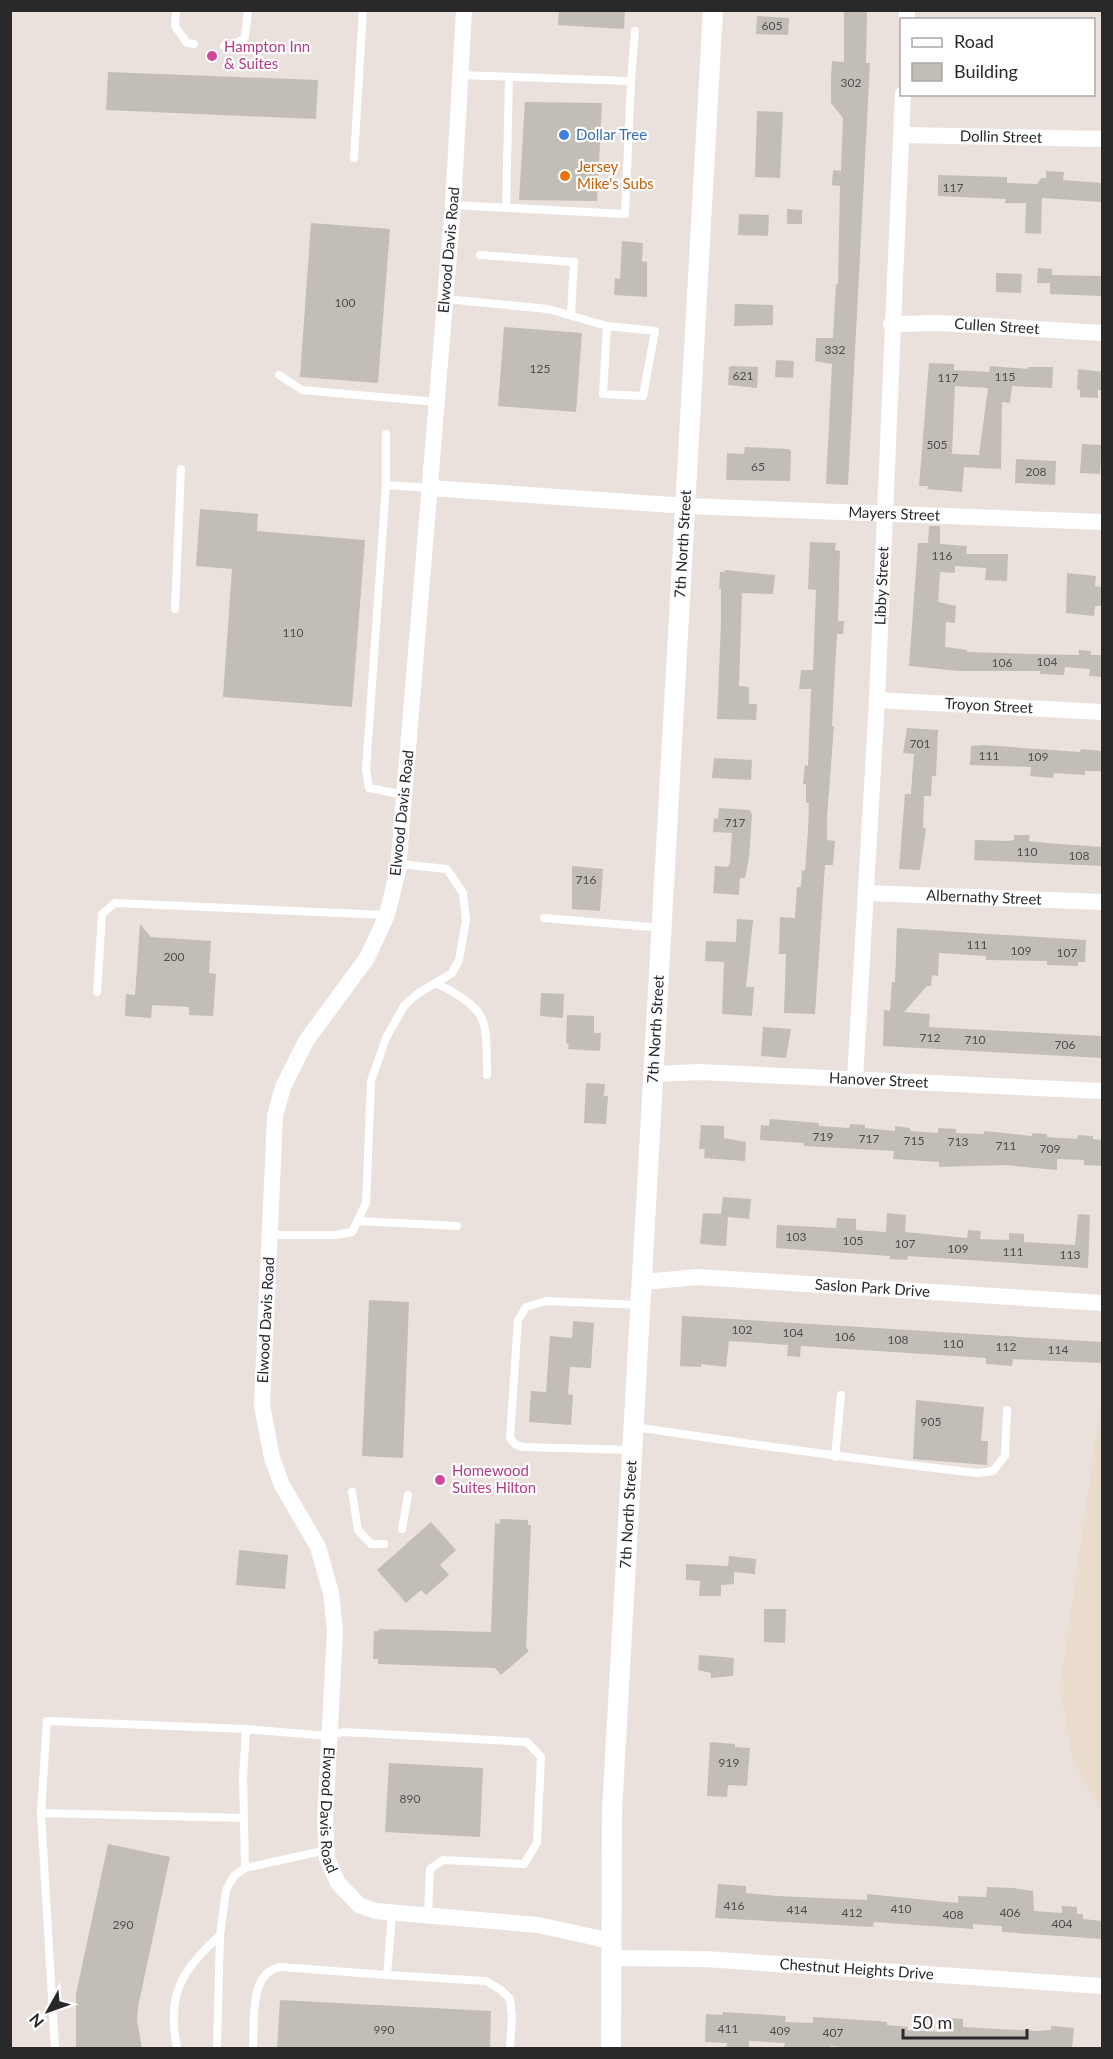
<svg xmlns="http://www.w3.org/2000/svg" width="1113" height="2059" viewBox="0 0 1113 2059" font-family="Lato,sans-serif">
<style>
.education{fill:#eadccc}
.building{fill:#c2bdb7;fill-rule:evenodd}
.lines{fill:none;stroke-linecap:round;stroke-linejoin:round}
.service{stroke:#fff;stroke-width:8}
.minor{stroke:#fff;stroke-width:16}
.tertiary{stroke:#fff;stroke-width:20}
.hotel-dot{fill:#d1479c;stroke:#fff;stroke-width:2}
.shop-dot{fill:#3f7fe0;stroke:#fff;stroke-width:2}
.food-dot{fill:#e8710a;stroke:#fff;stroke-width:2}
.labels{text-anchor:middle;stroke-width:4.5;stroke-linejoin:round;paint-order:stroke}
.number-label{font-size:12px;fill:#4f4e4c}
.hotel-label{font-size:15px;fill:#b23c85;stroke:#fff;text-anchor:start}
.shop-label{font-size:15px;fill:#366cbe;stroke:#fff;text-anchor:start}
.street-label{font-size:15px;fill:#292929;stroke:#fff}
.food-label{font-size:15px;fill:#c56008;stroke:#fff;text-anchor:start}
</style>
<rect width="100%" height="100%" fill="#eae1dc"/>
<!-- education -->
<path class="education" d="M1102 1394V1814L1073 1759 1060 1688Z"/>
<!-- building -->
<path class="building" d="M559 10H625L624 29 558 25Z
M844 10H867L866 63H870L848 485 826 484 832 364 815 361 816 338H833L836 284H838L840 186 832 185 833 170 841 171 843 118 831 103V77L832 61 844 62Z
M757 16 789 18 788 35 756 34Z
M108 72 318 80 316 119 106 110Z
M525 102 602 103 597 201 519 200Z
M757 111 783 112 780 178 755 177Z
M1046 171 1064 172 1063 180 1102 183V202L1042 198 1041 234 1025 233 1026 203H1005L1006 199 938 196V175L1007 177V183L1037 184 1041 178H1046Z
M787 209 802 210V224H787Z
M739 214 769 215 768 236 738 235Z
M311 223 390 229 378 383 300 377Z
M622 241 643 243 642 261 647 262V297L614 295 615 278 620 279Z
M1038 268 1052 269V275L1102 276V296L1050 294V283H1037Z
M996 273 1022 274 1021 293 996 292Z
M735 304 773 305V325L734 326Z
M504 327 582 333 576 412 498 406Z
M776 360 794 361 793 378 775 377Z
M929 363 954 364V370L989 372 990 366 1028 369V367H1053L1052 388 1012 386 1010 403 1002 402 1001 469 964 467 962 492 927 489 928 486H919ZM955 386 988 388 979 455 952 454Z
M733 366 758 367 757 388 728 385 729 367Z
M1078 369 1102 372V390H1098V398L1080 397V390L1077 389Z
M1082 444 1102 445 1100 474 1080 473Z
M745 447 789 449 791 451 790 481 726 480 727 453 744 454Z
M1016 459 1056 461 1055 485 1015 483Z
M200 509 258 514 257 531 365 540 352 707 223 697 232 569 196 566Z
M929 526H940V544L967 546 966 554H1008L1007 581 985 580 986 568 955 566V573L940 572 938 602 956 606 955 623 946 622 945 647 967 650V652L1030 654 1079 655V650L1091 651V655H1102V677L1089 676 1090 669 1065 667 1064 675 1040 674V671H959L909 666 918 543H928Z
M810 542 836 543 835 550 840 551 838 621H844L843 634H837L832 726H834L827 817V840L835 841 833 865H825L815 1014 784 1013 786 954H779L780 917 795 918 797 887H801L802 870 805 871 808 830 809 803H806V784H803L805 765 808 766 811 689H799L801 670H813L816 590 808 589Z
M725 570 775 575 773 594 742 593 739 686 749 687V704H757L756 720 717 719 721 623V589H719L720 572H725Z
M1067 573 1096 576 1095 586 1102 587V606H1095L1094 616 1066 613Z
M907 728 938 730 936 776H932L931 796H924L923 828H926L920 870 899 869 905 794H911L912 779 914 754 903 753Z
M983 745 1080 752 1081 749 1102 751V771H1085V775L1054 773 1053 778 1030 776 1031 767 970 765 971 746Z
M714 758 752 760 751 780 712 778Z
M719 808 750 810 752 815 749 858 745 878H740L739 895 713 893 715 866 728 867 730 863 732 833 713 832 714 818 718 819Z
M1014 835H1030L1029 841 1046 843 1102 847V866L974 860 975 840 1008 841 1014 840Z
M572 866 603 869 600 911 572 909Z
M737 919 753 920 746 987H754L752 1016 722 1014 724 962 705 961 706 941 736 942Z
M140 924 151 937 211 941 209 973 216 974 213 1016 189 1015V1007L152 1005 151 1018 125 1016 126 994 135 995Z
M897 928 1086 940 1085 962H1078V966L1047 965V961L986 960V956L939 953 938 976 932 975 931 986H927L904 1012 930 1014 929 1027 1102 1036V1058L883 1046 884 1010 890 1011 892 982H895Z
M541 993 564 994 563 1018 540 1016Z
M567 1015 594 1016V1033H601L600 1051 568 1049 569 1044 566 1043Z
M763 1027 791 1029 786 1058 761 1056Z
M586 1083 605 1084 604 1096H608L606 1124 584 1123Z
M770 1119 819 1123V1126L849 1128 850 1124 865 1125V1128L895 1131V1126L910 1128V1131L938 1133V1128L956 1129V1133L984 1134V1131L1032 1136V1133L1047 1134V1137L1077 1139 1078 1135 1093 1136V1139L1102 1140V1166L1084 1165V1160L1057 1159V1170L1004 1165 939 1167V1162L893 1159 894 1151 804 1146V1143L760 1140 761 1125 769 1126Z
M701 1125 724 1126V1138L746 1142 745 1161 704 1158 705 1149H699Z
M723 1197 751 1199 749 1219 728 1217 726 1246 700 1244 703 1213 721 1214Z
M887 1213 906 1215 905 1232 967 1238 968 1230 981 1231 980 1239 1009 1240V1233L1024 1234V1242L1075 1245 1078 1214 1090 1215 1088 1268 908 1256 907 1260 889 1259 890 1256 776 1248 777 1225 836 1228 837 1218 856 1219V1230L886 1232Z
M369 1300 409 1302 403 1458 362 1456Z
M682 1316 1102 1342V1363L1013 1359 1012 1366 986 1364V1358L801 1346 800 1357 787 1356 788 1345 729 1341 726 1367 701 1364V1367L680 1366Z
M573 1321 594 1323 591 1368 570 1367 568 1394 573 1395 571 1425 529 1422 531 1391 546 1392 550 1336 572 1338Z
M916 1400 984 1407 981 1441H988L987 1465 913 1459Z
M500 1519 528 1520V1525H531L526 1648 529 1651 501 1675 495 1668 378 1664V1659H373L374 1631H379V1629L491 1632 495 1523 500 1524Z
M431 1522 456 1550 440 1565 449 1575 426 1595 421 1590 406 1603 377 1570Z
M239 1550 288 1555 285 1589 236 1585Z
M729 1556 756 1559 755 1574 734 1572V1584L721 1585V1596H699L700 1581 686 1580V1564L728 1566Z
M764 1609H786L785 1643 764 1642Z
M699 1655 734 1658 733 1676 711 1678V1673L698 1670Z
M710 1742 735 1744V1747L750 1748 747 1786 728 1785 727 1797 707 1796Z
M389 1763 483 1768 480 1837 385 1832Z
M108 1844 170 1857 138 2007 137 2020 142 2049H76V1994Z
M718 1884 746 1886V1893L777 1896 867 1900V1894L958 1903V1896L986 1897 987 1887 1013 1888 1033 1891 1034 1911 1062 1913V1906L1077 1907V1914H1083V1919L1102 1921V1939L1002 1932V1926L973 1924V1929L874 1922 873 1927 715 1918Z
M280 2000 491 2011 490 2049H277Z
M723 2012 786 2016 785 2022 813 2023V2017L878 2021 887 2022V2025L908 2027 907 2030 945 2032 946 2018 963 2019V2027L1037 2031 1051 2030V2026L1074 2028 1072 2049H862L830 2046V2049H784L785 2043 749 2041V2049H726L727 2043 705 2042 706 2014 723 2015Z"/>
<g class="lines">
<!-- service -->
<path class="service" d="M176 10 175 26 187 43 194 44
M224 46 232 47 245 37 248 10
M631 81 635 31
M354 158 363 10
M453 205 625 214 631 81 460 75
M506 208 509 77
M480 255 574 262 571 314
M445 299 548 309 607 326 655 331 643 396 603 394 607 326
M279 375 302 390 437 402
M386 434V485L366 770 369 788 405 795
M386 485 430 488
M175 609 181 469
M544 918 663 928
M436 983C490 1011 486 1017 487 1075
M97 992 102 914 115 903 387 915
M359 1221 457 1226
M269 1235H335L352 1232 366 1203 371 1081 386 1038 404 1006 417 994 452 973 459 960 466 920 463 893 447 869 399 864
M635 1427C749 1444 862 1460 977 1473L993 1471 1005 1456 1007 1410
M633 1450 524 1447 516 1445 510 1438 518 1320 526 1307 546 1301 641 1305
M835 1457 841 1395
M352 1492 358 1530 371 1544H384
M402 1529 408 1495
M41 1813 55 2048
M244 1818 41 1813 47 1721 246 1729
M245 1868 243 1776 246 1729 329 1736 343 1732 527 1742 541 1757 537 1843 524 1864 443 1860 430 1869 428 1916
M392 1913 387 1975 486 1981 501 1990 510 1999 512 2017 510 2048
M177 2048C166 1993 182 1971 220 1935
M217 2048 220 1935 226 1890 234 1876 245 1868 327 1850
M253 2048C255 2022 248 1972 281 1967L387 1975"/>
<!-- minor -->
<g class="minor">
<path id="s1" d="M464 10 453 205 398 870 387 915 367 958 306 1041 283 1087 275 1116 262 1405 272 1458 282 1485 318 1547 331 1593 335 1630 325 1822 327 1858 338 1883 359 1905 375 1911 538 1925 611 1941"/>
<path d="M907 20V10"/>
<path id="s2" d="M901 135 1102 139"/>
<path id="s3" d="M891 324 941 323 1102 333"/>
<path id="s4" d="M430 488 687 506 1102 522"/>
<path id="s5" d="M877 700 1102 712"/>
<path id="s6" d="M866 893 1102 902"/>
<path id="s7" d="M655 1074 699 1072 1102 1091"/>
<path id="s8" d="M855 1079 877 700 903 94"/>
<path id="s9" d="M643 1282 698 1277 1102 1303"/>
<path id="s10" d="M611 1958 705 1959 1102 1986"/>
</g>
<!-- tertiary -->
<path class="tertiary" id="s11" d="M611 2048 612 1811 713 10"/>
</g>
<!-- markers -->
<g class="hotel-dot">
<circle cx="212" cy="56" r="6"/>
<circle cx="440" cy="1480" r="6"/>
</g>
<circle class="shop-dot" cx="564" cy="135" r="6"/>
<circle class="food-dot" cx="565" cy="176" r="6"/>
<g class="labels">
<!-- number labels -->
<g class="number-label">
<text x="772" y="30">605</text>
<text x="851" y="87">302</text>
<text x="953" y="192">117</text>
<text x="345" y="307">100</text>
<text x="835" y="354">332</text>
<text x="540" y="373">125</text>
<text x="743" y="380">621</text>
<text x="1005" y="381">115</text>
<text x="948" y="382">117</text>
<text x="937" y="449">505</text>
<text x="758" y="471">65</text>
<text x="1036" y="476">208</text>
<text x="942" y="560">116</text>
<text x="293" y="637">110</text>
<text x="1047" y="666">104</text>
<text x="1002" y="667">106</text>
<text x="920" y="748">701</text>
<text x="989" y="760">111</text>
<text x="1038" y="761">109</text>
<text x="735" y="827">717</text>
<text x="1027" y="856">110</text>
<text x="1079" y="860">108</text>
<text x="586" y="884">716</text>
<text x="977" y="949">111</text>
<text x="1021" y="955">109</text>
<text x="1067" y="957">107</text>
<text x="174" y="961">200</text>
<text x="930" y="1042">712</text>
<text x="975" y="1044">710</text>
<text x="1065" y="1049">706</text>
<text x="823" y="1141">719</text>
<text x="869" y="1143">717</text>
<text x="914" y="1145">715</text>
<text x="958" y="1146">713</text>
<text x="1006" y="1150">711</text>
<text x="1050" y="1153">709</text>
<text x="796" y="1241">103</text>
<text x="853" y="1245">105</text>
<text x="905" y="1248">107</text>
<text x="958" y="1253">109</text>
<text x="1013" y="1256">111</text>
<text x="1070" y="1259">113</text>
<text x="742" y="1334">102</text>
<text x="793" y="1337">104</text>
<text x="845" y="1341">106</text>
<text x="898" y="1344">108</text>
<text x="953" y="1348">110</text>
<text x="1006" y="1351">112</text>
<text x="1058" y="1354">114</text>
<text x="931" y="1426">905</text>
<text x="729" y="1767">919</text>
<text x="410" y="1803">890</text>
<text x="734" y="1910">416</text>
<text x="901" y="1913">410</text>
<text x="797" y="1914">414</text>
<text x="852" y="1917">412</text>
<text x="1010" y="1917">406</text>
<text x="953" y="1919">408</text>
<text x="1062" y="1928">404</text>
<text x="123" y="1929">290</text>
<text x="728" y="2033">411</text>
<text x="384" y="2034">990</text>
<text x="780" y="2035">409</text>
<text x="833" y="2037">407</text>
</g>
<!-- hotel labels -->
<g class="hotel-label">
<text x="224" y="52">Hampton Inn<tspan x="224" dy="17">&amp; Suites</tspan></text>
<text x="452" y="1476">Homewood<tspan x="452" dy="17">Suites Hilton</tspan></text>
</g>
<!-- shop labels -->
<g class="shop-label">
<text x="576" y="140">Dollar Tree</text>
</g>
<!-- street labels -->
<g class="street-label">
<text dy="5" stroke="none"><textPath href="#s2" startOffset="100">Dollin Street</textPath></text>
<text transform="translate(449 250) rotate(-85)" y="5">Elwood Davis Road</text>
<text dy="5" stroke="none"><textPath href="#s3" startOffset="106">Cullen Street</textPath></text>
<text dy="5" stroke="none"><textPath href="#s4" startOffset="465">Mayers Street</textPath></text>
<text dy="5" stroke="none"><textPath href="#s11" startOffset="1506">7th North Street</textPath></text>
<text dy="5" stroke="none"><textPath href="#s8" startOffset="494">Libby Street</textPath></text>
<text dy="5" stroke="none"><textPath href="#s5" startOffset="112">Troyon Street</textPath></text>
<text transform="translate(402 813) rotate(-84)" y="5">Elwood Davis Road</text>
<text dy="5" stroke="none"><textPath href="#s6" startOffset="118">Albernathy Street</textPath></text>
<text dy="5" stroke="none"><textPath href="#s11" startOffset="1020">7th North Street</textPath></text>
<text dy="5" stroke="none"><textPath href="#s7" startOffset="224">Hanover Street</textPath></text>
<text dy="5" stroke="none"><textPath href="#s9" startOffset="230">Saslon Park Drive</textPath></text>
<text transform="translate(266 1320) rotate(-87)" y="5">Elwood Davis Road</text>
<text dy="5" stroke="none"><textPath href="#s11" startOffset="534">7th North Street</textPath></text>
<text dy="5" stroke="none"><textPath href="#s1" startOffset="1850">Elwood Davis Road</textPath></text>
<text dy="5" stroke="none"><textPath href="#s10" startOffset="246">Chestnut Heights Drive</textPath></text>
</g>
<!-- food labels -->
<g class="food-label">
<text x="577" y="172">Jersey<tspan x="577" dy="17">Mike's Subs</tspan></text>
</g>
</g>
<!-- border -->
<rect width="1113" height="2059" fill="none" stroke="#292929" stroke-width="24"/>
<!-- legend -->
<rect x="900" y="18" width="195" height="78" fill="#ffffff" stroke="#a9a9a9" stroke-width="1.5"/>
<rect x="912" y="38" width="30" height="9" fill="#ffffff" stroke="#a9a9a9" stroke-width="1.5"/>
<text x="954" y="48" font-size="18" fill="#292929">Road</text>
<rect x="912" y="63" width="30" height="18" fill="#c2bdb7" stroke="#a9a9a9" stroke-width="1.5"/>
<text x="954" y="78" font-size="18" fill="#292929">Building</text>
<!-- north arrow -->
<g transform="translate(48 2011) rotate(230)" stroke="#ffffff" stroke-width="4.5" paint-order="stroke">
<path d="M0-4.5L10 22L0 15L-10 22Z" fill="#292929"/>
<text y="-9" font-size="16" font-weight="bold" text-anchor="middle" fill="#292929">N</text>
</g>
<!-- scale -->
<path d="M903 2029v9h124v-9" fill="none" stroke="#292929" stroke-width="3"/>
<text x="912" y="2029" font-size="18" fill="#292929" stroke="#ffffff" stroke-width="4.5" paint-order="stroke">50 m</text>
</svg>
